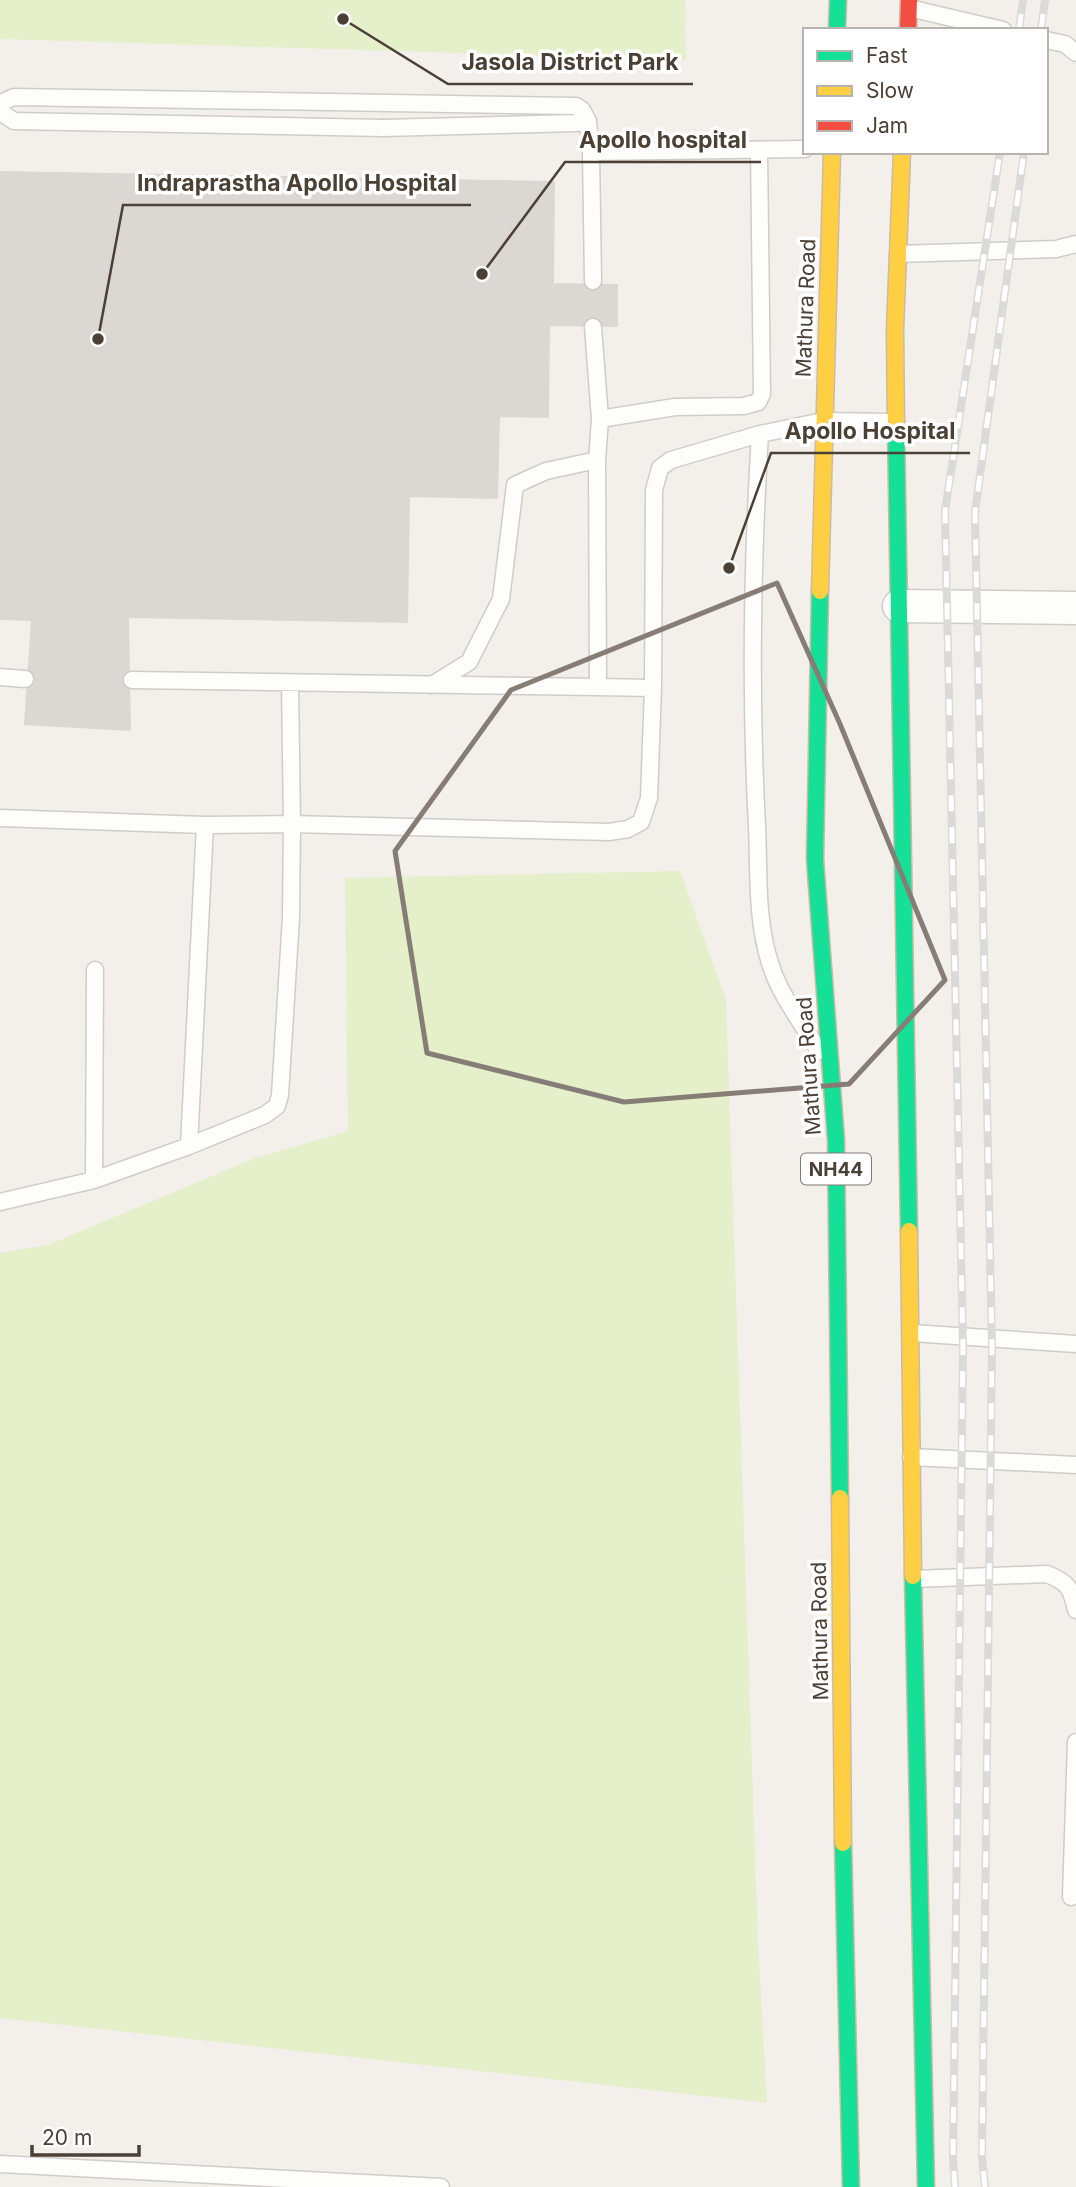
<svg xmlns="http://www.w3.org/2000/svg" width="1076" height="2187" viewBox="0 0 1076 2187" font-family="Inter,sans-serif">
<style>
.green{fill:#e5efca}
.building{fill:#dbd7d2;stroke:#dcd7d1;stroke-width:2}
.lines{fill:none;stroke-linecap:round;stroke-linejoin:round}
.lane-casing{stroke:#d0ccc8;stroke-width:19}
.street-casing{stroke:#d0ccc8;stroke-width:35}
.fast-casing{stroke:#cebaa4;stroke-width:19}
.slow-casing{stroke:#cebaa4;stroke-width:19}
.jam-casing{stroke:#cebaa4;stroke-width:19}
.lane{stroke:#fdfdfc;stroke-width:16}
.street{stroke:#fdfdfc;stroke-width:32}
.fast{stroke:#16e098;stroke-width:16}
.slow{stroke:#ffcf43;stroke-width:16}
.jam{stroke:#f24e42;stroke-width:16}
.rail-casing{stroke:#dadad9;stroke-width:8}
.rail{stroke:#fff;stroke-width:5;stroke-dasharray:16;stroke-linecap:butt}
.marked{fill:none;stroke:#867e76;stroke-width:5;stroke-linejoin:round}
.labels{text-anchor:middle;stroke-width:7;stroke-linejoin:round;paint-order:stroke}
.shield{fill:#fff;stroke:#817972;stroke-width:2}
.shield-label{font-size:19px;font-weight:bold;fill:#4b4036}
.street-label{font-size:21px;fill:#4b4036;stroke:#fff}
.leader{fill:none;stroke:#4b4036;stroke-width:2.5}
.callout-dot{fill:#4b4036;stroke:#fff;stroke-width:2.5}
.callout-label{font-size:23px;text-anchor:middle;font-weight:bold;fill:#4b4036;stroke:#fff;stroke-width:7;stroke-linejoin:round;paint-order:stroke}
</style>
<rect width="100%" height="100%" fill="#f3f0ec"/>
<!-- green -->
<path class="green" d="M0 0H685L686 60 0 39Z
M680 871 726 1000 758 1941 767 2103 0 2018V1253L48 1245 255 1158 348 1131 345 878Z"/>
<!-- building -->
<path class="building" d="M0 172 554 182 553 284 617 285V326L549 325 548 417 499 416 497 498 409 496 407 622 128 617 130 730 25 724 32 620 0 619Z"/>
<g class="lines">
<defs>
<path id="lane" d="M909 8 1003 30
M1046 40 1065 44 1076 53
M0 107 5 101 14 97 576 106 582 110 588 121 591 152 593 281
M0 112 14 121 383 128 577 123 588 121
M591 152 805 149
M898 254 1056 249 1076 244
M593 327 600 419
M760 434C752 565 750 696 757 826 759 871 756 920 770 963 779 994 802 1023 819 1051
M0 677 25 679
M132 680 598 687 597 460 600 419 675 407 744 406 758 402 762 394 759 150
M432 685 469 662 501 599 515 485 546 471 597 460
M598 687 653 688
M0 818 205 825 292 824 609 832 628 829 641 822 649 798 653 688 654 490 660 468 671 460 760 434 823 421 896 422
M205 825 189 1146 265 1115 277 1106 280 1095 291 917 292 824 290 683
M95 970 94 1180 189 1146
M0 1202 94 1180
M912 1333 1076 1344
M911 1457 1076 1465
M914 1579 1047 1574C1069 1583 1071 1588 1076 1610
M1071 1897 1076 1742
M0 2164 441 2187"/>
<path id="street" d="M899 606 1076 608"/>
<path id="fast" d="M837 30 838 0
M896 427 909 1231
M820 591 815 859 836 1140 840 1498
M913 1576 926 2187
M843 1843 851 2187"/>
<path id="slow" d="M896 427 895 330 902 152
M820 591 832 152
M909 1231 913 1576
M840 1498 843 1843"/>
<path id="jam" d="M908 30 909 0"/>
</defs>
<!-- lane casing -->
<use href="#lane" class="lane-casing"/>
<!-- street casing -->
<use href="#street" class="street-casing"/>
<!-- fast casing -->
<use href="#fast" class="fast-casing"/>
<!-- slow casing -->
<use href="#slow" class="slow-casing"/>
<!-- jam casing -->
<use href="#jam" class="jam-casing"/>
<!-- lane -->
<use href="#lane" class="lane"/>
<!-- street -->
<use href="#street" class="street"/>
<!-- fast -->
<use href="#fast" class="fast"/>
<!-- slow -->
<use href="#slow" class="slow"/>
<!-- jam -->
<use href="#jam" class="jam"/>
<defs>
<path id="rail" d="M1019 30 1023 0
M1041 30 1045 0
M955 2187 953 2159 963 1348 945 511 1000 152
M985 2187 982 2158 992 1348 975 512 1024 152"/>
</defs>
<!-- rail casing -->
<use href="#rail" class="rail-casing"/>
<!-- rail -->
<use href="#rail" class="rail"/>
</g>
<!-- marked area -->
<path class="marked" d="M777 583 840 724 945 980 849 1084 624 1102 427 1053 395 851 511 690Z"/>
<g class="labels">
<!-- shield labels -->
<rect class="shield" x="801" y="1153.5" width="70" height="31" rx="5"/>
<g class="shield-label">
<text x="836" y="1176">NH44</text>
</g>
<!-- street labels -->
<g class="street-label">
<text transform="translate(806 308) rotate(-88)" y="7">Mathura Road</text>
<text transform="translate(809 1066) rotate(-94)" y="7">Mathura Road</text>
<text transform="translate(820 1631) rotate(-91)" y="7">Mathura Road</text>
</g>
</g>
<!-- callouts -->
<path class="leader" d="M343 19L448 84H693M482 274L565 162H761M98 339L123 205H471M729 568L771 453H970"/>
<g class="callout-dot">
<circle cx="343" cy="19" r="7"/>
<circle cx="482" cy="274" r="7"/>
<circle cx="98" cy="339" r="7"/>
<circle cx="729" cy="568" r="7"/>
</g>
<g class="callout-label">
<text x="570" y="70">Jasola District Park</text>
<text x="663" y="148">Apollo hospital</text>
<text x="297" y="191">Indraprastha Apollo Hospital</text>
<text x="870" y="439">Apollo Hospital</text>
</g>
<!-- legend -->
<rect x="803" y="28" width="245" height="126" fill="#ffffff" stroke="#b7b3af" stroke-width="2"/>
<rect x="817" y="51" width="35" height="10" fill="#16e098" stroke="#b7b3af" stroke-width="2"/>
<text x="866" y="63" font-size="21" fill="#4b4036">Fast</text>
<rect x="817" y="86" width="35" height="10" fill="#ffcf43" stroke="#b7b3af" stroke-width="2"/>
<text x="866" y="98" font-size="21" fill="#4b4036">Slow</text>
<rect x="817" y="121" width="35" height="10" fill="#f24e42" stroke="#b7b3af" stroke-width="2"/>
<text x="866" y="133" font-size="21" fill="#4b4036">Jam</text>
<!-- scale -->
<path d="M32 2145v10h107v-10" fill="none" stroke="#4b4036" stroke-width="3.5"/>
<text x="42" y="2145" font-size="21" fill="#4b4036" stroke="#ffffff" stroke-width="5" paint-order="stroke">20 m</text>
</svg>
